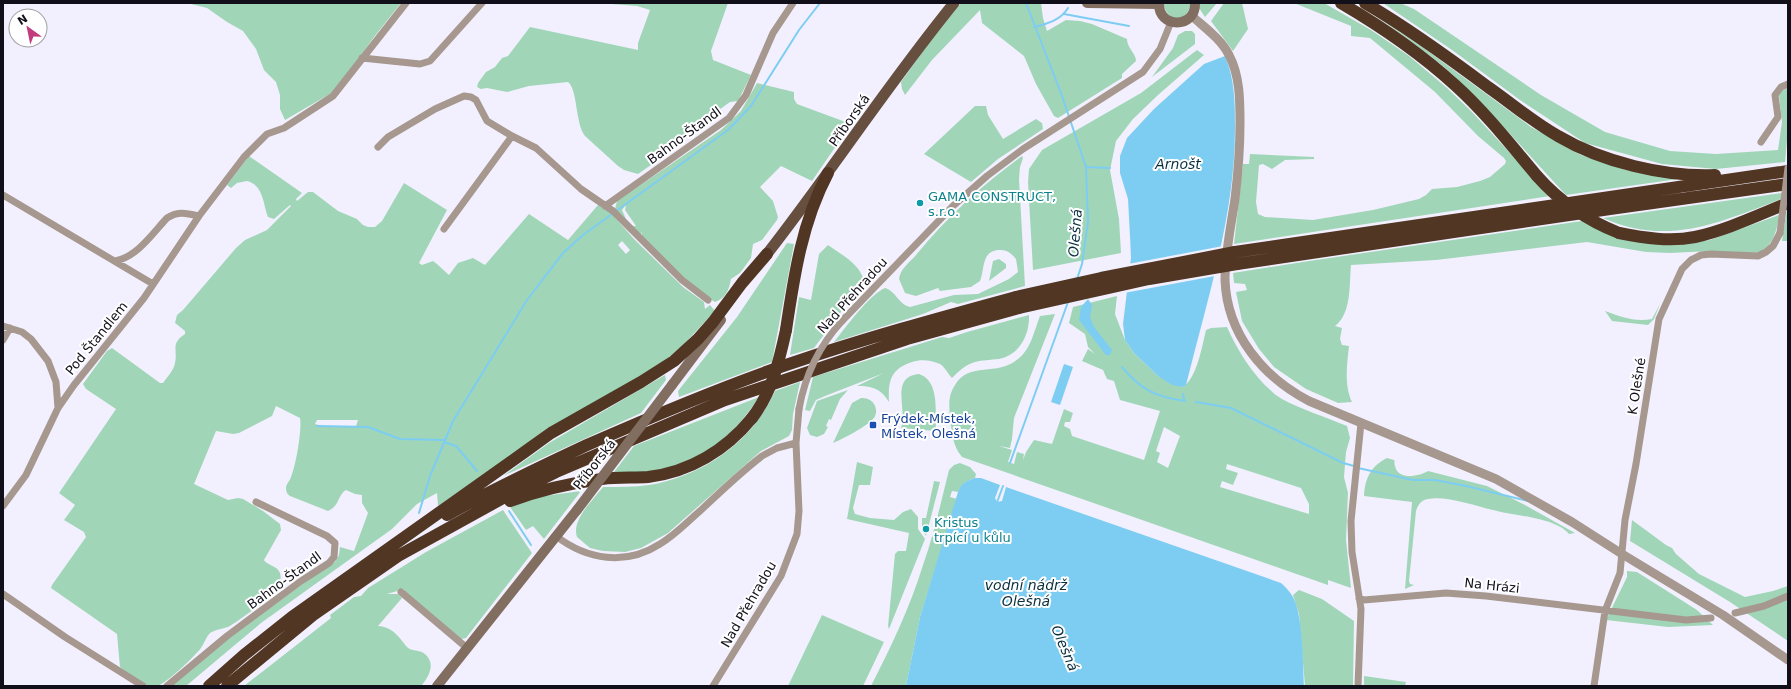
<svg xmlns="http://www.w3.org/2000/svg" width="1791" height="689" viewBox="0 0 1791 689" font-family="'DejaVu Sans',sans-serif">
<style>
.green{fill:#a0d6b7;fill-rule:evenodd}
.water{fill:#7dcdf3}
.pier{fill:#f2f0ff}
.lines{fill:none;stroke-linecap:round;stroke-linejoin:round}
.stream{stroke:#7dcdf3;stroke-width:2}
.minor{stroke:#a7988f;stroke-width:7}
.tertiary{stroke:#a7988f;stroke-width:9}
.secondary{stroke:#826e60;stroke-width:10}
.primary{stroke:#674f40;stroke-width:11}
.motorway{stroke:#513624;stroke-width:12}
.minor-bridge{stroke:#a7988f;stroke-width:7}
.secondary-bridge{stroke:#826e60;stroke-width:10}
.motorway-bridge{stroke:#513624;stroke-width:12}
.culture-dot{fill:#0f9aa8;stroke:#fff;stroke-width:1.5}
.transit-dot{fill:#1a4fb4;stroke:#fff;stroke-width:1.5}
.labels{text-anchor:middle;stroke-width:4;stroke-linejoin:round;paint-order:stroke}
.street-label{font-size:13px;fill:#100f1a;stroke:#fff}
.culture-label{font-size:13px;fill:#0d838f;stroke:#fff;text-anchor:start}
.transit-label{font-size:13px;fill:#164399;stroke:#fff;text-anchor:start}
.water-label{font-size:14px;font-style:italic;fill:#092f3f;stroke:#fff}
</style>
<rect width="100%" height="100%" fill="#f2f0ff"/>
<!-- green -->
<path class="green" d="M187 3H401L374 37 335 91 285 120 280 109V95L276 82 264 70 256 49 243 31 227 22 207 8Z
M598 3H728L711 51 713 60 751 75 738 101 730 102 716 112 685 138 677 147 638 174 624 170 618 166 585 136C575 123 578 90 568 82L529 86 507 92 487 88 481 89 477 87 478 83 486 72 495 67 502 58 508 56 530 27 638 50V43L650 10 637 6Z
M961 3H1041L1043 18 1047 31 1066 20 1080 21 1092 24 1127 39C1127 48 1136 53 1136 61L1122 74V78L1058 118 1054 116 1036 84 1024 56 982 23 980 10 932 60 905 95 902 89 901 82 936 33Z
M1163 3H1191C1187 23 1168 24 1163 3Z
M1199 3H1217L1205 17 1199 8Z
M1224 3H1242L1248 29 1233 51 1211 21Z
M1294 3H1324L1371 30 1409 56 1447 88 1471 111 1550 196 1234 244 1243 164H1249L1250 154 1314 157V159L1285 160 1272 169 1263 164 1259 165 1256 202 1258 214 1265 217 1313 220 1373 210 1419 199 1426 195 1432 189 1457 187 1480 181 1490 177 1505 164 1506 161 1504 158 1478 136 1435 92 1370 38 1351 36V26Z
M1383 3H1400L1414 9 1541 95 1605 132 1670 151 1716 154 1778 150 1782 122 1779 95 1781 91 1788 88V130L1785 162 1716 169 1662 164 1585 143 1520 100 1452 50Z
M1365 10 1421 46 1531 127 1581 155 1626 170 1678 179 1566 195C1529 155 1492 113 1453 75 1426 50 1395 31 1365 10Z
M1185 31H1192L1195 34V44L1152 77 1173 48 1178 35Z
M1197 50 1204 55 1158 95 1133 119 1116 141 1110 170 1119 219 1121 253 1033 270 1028 182 1029 169 1042 150 1141 93Z
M757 83 794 92V99L797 104 851 124 812 181 781 166 760 187 773 201 778 217 777 220 762 240 753 244 751 258 740 273 731 279C729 290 726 298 715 302L710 299 672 268 642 236 641 231V235L615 209 617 201 721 130 741 111ZM626 205 625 210 636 226H633L626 219 622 210Z
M975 106H986L988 115 1003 139 1036 119 1042 123 1043 129 998 159 971 182 924 154Z
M249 156 302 193 296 199 297 201 308 192H313L338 211 357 219 363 225 368 227H375L382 221 404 183 447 210 419 263 422 265 433 261C439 265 443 270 449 275L458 263 473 258 485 265 529 214 568 240 598 205 611 213 634 239 683 287 704 302 705 309 710 305 715 311 682 346 662 363 526 445 438 506 437 493 417 504 392 529 261 623 186 686H170L238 631 312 577 335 562 339 555 340 547 354 551 368 513 362 503V495L355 494 346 490C338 494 340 506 328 511L290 496C287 494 286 492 286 488 286 484 290 481 291 477 296 465 302 430 300 418L276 406 272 416 239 433 233 434 216 431 194 484 228 500 238 498 243 499 263 511 280 524 281 530 264 560C269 568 286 565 279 585 275 595 240 620 230 626 224 629 216 629 210 633 206 637 204 644 201 648 194 657 167 683 157 686 144 688 129 674 120 667L117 634 51 588 52 585 86 537 84 532 64 520 75 505 59 493 116 409 86 389 83 384 107 351 112 348 160 383H163C167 377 174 370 175 363 178 349 170 344 185 334V331L175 323 177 315 183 310 236 248 245 240 267 230 291 206 290 205 274 219 268 217C263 205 264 185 247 181L237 183 231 188 227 185ZM622 241 630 250 626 254 618 245ZM317 420H358L356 426H322L315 424Z
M1022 156 1023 158 1020 167 1019 179 1025 286 958 304 951 302 923 314 834 342C846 327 869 295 885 288 897 292 898 304 910 307L954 295 978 294 1009 279 1018 272 1016 259C1011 253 1007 250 1000 250 981 250 985 269 980 281L971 287 940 291 938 288 916 296 905 293 899 279C900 269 910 262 916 255 947 217 982 185 1022 156Z
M1782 193 1781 199C1720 222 1668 247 1603 218Z
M1787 209 1788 241H1782Z
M1779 215C1777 232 1772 250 1753 254L1710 251 1670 253 1646 252 1587 242 1436 260 1351 265C1349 285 1352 313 1335 326L1342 328 1340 339 1342 345 1349 346C1347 364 1344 385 1352 402L1338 403 1306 389 1274 367 1259 349 1242 321 1236 292 1247 290 1245 284 1234 283 1233 273 1309 261 1582 221 1682 244 1710 240Z
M787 243 794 244 772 362 679 397 678 391 737 317Z
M828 245C842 255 860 264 864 281L814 348 790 355 799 297 811 300 819 254Z
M999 259 1006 264V268L989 281 993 261Z
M1117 296 1115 314 1125 340 1134 353 1158 376 1183 387C1197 378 1202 346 1206 330L1211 328 1227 327C1238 352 1258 384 1282 399 1300 409 1328 418 1347 426L1350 438 1346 452 1344 477 1348 493 1346 540 1351 588 1328 580V585L962 457C952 445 952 432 950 417 949 404 948 396 955 385 969 361 997 377 1018 359 1031 349 1034 331 1040 316L1055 314 1014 418 1012 439 1010 448 999 446 1012 450 1008 462 1014 464 1017 452 1024 454 1023 460 1026 452 1034 440 1052 444 1064 409 1073 413 1070 422H1065L1064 426 1070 429 1072 436 1144 460 1160 411 1120 400 1114 381 1107 379 1103 370 1082 361 1088 349 1095 354 1088 347 1085 334 1069 323 1073 307ZM1164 427 1180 436 1168 468 1157 462 1160 453 1156 451ZM1227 464 1301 488 1309 504V514L1220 487 1222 481 1233 485 1238 473 1226 469Z
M1660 304 1654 319 1648 325 1612 321 1605 311C1622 317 1634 322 1652 319Z
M1029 315C1030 334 1020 355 999 359 991 360 982 360 975 362 965 365 959 371 952 378 948 374 944 366 940 364 931 360 921 359 912 362 891 369 888 380 889 402 881 389 873 386 857 386L884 373 825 396 816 400 810 411 805 410 813 377 942 337 949 338 967 332Z
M919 374C940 381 935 412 936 431L901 428C908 410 889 377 919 374Z
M665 375 666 380 641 413 503 476 549 443Z
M800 382 793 414 792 430 789 436 761 451 668 533 641 548 625 552 603 551 590 548 577 537C571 520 593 500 603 487 618 487 634 487 649 485 703 476 752 442 775 391Z
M848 390 840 399 831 420 829 419 826 426 828 427 824 434 817 437 810 435 807 428 817 401Z
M759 397C730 441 700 462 648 474 637 476 623 475 611 476L634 446Z
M861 398C866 398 871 399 874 404 877 409 877 415 873 419 869 425 841 440 833 443L852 403Z
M1387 458 1394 460C1395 461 1394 464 1395 466 1398 481 1420 476 1428 471L1487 486 1525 505 1575 533 1569 534C1556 518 1517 516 1497 511 1479 507 1446 495 1428 499 1421 500 1418 505 1416 511L1409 581 1410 584 1414 585 1405 589 1412 502 1364 496C1365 478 1371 466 1387 458Z
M857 462 873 467 870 485H859L853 508 855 514 870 518 894 520 903 512 911 509 918 517V529L925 539 889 629 888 626 895 554 898 551H906L909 533 847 519Z
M960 463 970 467 976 474 975 478C966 481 962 483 958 492L952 491 950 497 957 499 920 617 906 686H871C891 647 910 607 923 565 934 534 941 502 949 470L954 465Z
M934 481 940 482 926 536 922 529V518H926Z
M581 491 544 539 533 526 526 530 510 507 537 497Z
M503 510 532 553 466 638 461 639 405 593 404 589 387 594H398L402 598 378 626C393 627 399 637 407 647 411 651 417 650 422 652 437 661 430 676 421 686H244L331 618 330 615 354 597 361 596 368 588 426 552Z
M1632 520 1666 545 1672 548 1676 554 1699 574 1745 597 1773 591 1788 586V641L1730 602 1630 541Z
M1627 571 1637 572 1697 610 1713 625 1668 627 1606 620 1627 577Z
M1299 590 1322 599 1354 621 1353 686H1305L1299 614 1293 595Z
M822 615 884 642 863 686H788Z
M1364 676 1406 682 1405 686H1364Z"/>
<!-- water -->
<path class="water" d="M1225 56C1235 80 1235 103 1235 128 1235 216 1207 300 1186 385L1183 387 1172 385 1158 376 1134 353 1125 340 1123 324 1131 258 1130 236 1128 199 1120 173V156L1127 138 1154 109 1204 64Z
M1088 299 1092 305 1090 317 1094 327 1112 350 1110 355H1106L1079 320 1081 307Z
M1064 364 1073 367 1060 405 1051 402Z
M975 478H981L1000 485 995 498 997 502 1002 501 1006 487 1281 583C1286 587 1290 592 1293 597 1303 615 1303 664 1304 686H906L920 617 958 492C961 483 966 481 975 478Z"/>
<!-- pier -->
<path class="pier" d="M1223 246 1215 276 1124 293 1128 264Z"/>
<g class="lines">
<!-- stream -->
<path class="stream" d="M1026 3 1061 93 1086 167 1088 222 1082 264 1077 279
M1064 14 1129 26
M1034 27C1047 24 1061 20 1068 8
M1086 167 1110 168
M1122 367C1141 390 1156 397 1185 401
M1183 394 1184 400
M1196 402 1231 408 1343 463 1354 466
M317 426 368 427 400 439 444 440
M444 442 456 446 477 471
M1010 463 1068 302
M1358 468 1413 480H1435L1466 486 1528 501
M996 505 1003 486
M509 511 531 545
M419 513 430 476 453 421 527 300 563 253 583 235 728 130 751 106 799 30 820 3"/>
<!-- minor -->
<path class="minor" d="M362 58 420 64 430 61 482 3
M1761 142 1778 117 1775 95 1781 87 1788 84
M378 147 388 137 435 109 464 96 471 97 476 100 487 121 512 136 536 148 581 189 613 211 682 280 708 300
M3 195 153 284
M605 206 729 118 746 95 773 33 793 3
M444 229 512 136
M115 261C137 257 152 234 167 218 178 211 186 213 199 216
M842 321 954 205 987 176 1023 149 1143 72 1160 49 1171 22
M3 326 22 332 31 339 48 361 56 382 58 408
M3 340 10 328
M3 506 26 475 58 408 74 385 144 298 199 216 244 157 267 134 284 128 333 96 406 3
M556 536C587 560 626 566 660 544 675 535 687 522 700 511 720 492 740 473 762 456L777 448 796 443
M401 592 467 648
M3 594 65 637 143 686
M1359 598 1364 600 1446 593 1486 596 1686 620 1711 618
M1735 613 1764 606 1788 596
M167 686 227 636 301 581 329 563 334 557 335 543 327 536 256 502
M713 686 781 576 797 534 799 511 796 443 799 409
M1358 686 1361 609 1352 552 1351 521 1361 423
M1594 686 1605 611 1620 573 1625 520 1636 464 1659 319 1682 269 1691 260 1701 255 1711 254 1758 256 1766 252 1773 246 1780 233"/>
<!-- tertiary -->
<path class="tertiary" d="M1192 16C1205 28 1221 39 1229 55 1240 76 1240 100 1240 123 1240 149 1238 174 1235 199 1231 226 1225 253 1225 280 1227 334 1263 377 1309 401L1496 479 1572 522 1622 554 1723 615 1788 660"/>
<!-- secondary -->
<path class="secondary" d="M1087 3 1159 4
M1159 3C1158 29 1196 29 1195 3
M672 385 721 320
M437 686 577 510"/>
<!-- primary -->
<path class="primary" d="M767 254C831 172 888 84 954 3"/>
<!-- motorway -->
<path class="motorway" d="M1341 3C1382 27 1420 53 1455 85 1485 112 1511 145 1537 176
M1365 3C1408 28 1448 57 1488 87 1511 103 1533 122 1558 136 1602 162 1664 177 1715 175
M1619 233C1644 238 1670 242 1695 237 1727 230 1758 215 1788 203
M1235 252 1788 171
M1237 264 1610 209 1788 184
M786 330C794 276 802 222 828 173
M510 501C540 490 571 483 602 479 617 477 633 478 648 477 690 472 726 450 752 418
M447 515C493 489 540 467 587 445 653 416 719 388 786 365 862 339 939 318 1016 297
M209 686 244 655 292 617 526 451 551 433 641 382 674 361 698 339 713 322 742 283 767 254
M227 686 313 615 398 556 503 498 556 472 725 400 907 339 1019 308"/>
<!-- minor-bridge -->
<path class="minor-bridge" d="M1780 233 1788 168
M799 409C805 375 819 346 842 321"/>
<!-- secondary-bridge -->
<path class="secondary-bridge" d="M577 510 672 385"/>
<!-- motorway-bridge -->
<path class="motorway-bridge" d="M1537 176C1560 202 1586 220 1619 233
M1016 297 1101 278 1235 252
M1019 308 1149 279 1237 264
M752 418C772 392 779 362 786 330"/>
</g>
<!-- markers -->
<g class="culture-dot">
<circle cx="920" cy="203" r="4"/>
<circle cx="926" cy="529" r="4"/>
</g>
<rect class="transit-dot" x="869" y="421" width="8" height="8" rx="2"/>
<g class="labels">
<!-- street labels -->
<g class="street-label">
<text transform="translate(849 120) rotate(-55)" y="5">Příborská</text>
<text transform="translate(684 135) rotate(-36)" y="5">Bahno-Štandl</text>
<text transform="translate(852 295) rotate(-48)" y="5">Nad Přehradou</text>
<text transform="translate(96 338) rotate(-51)" y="5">Pod Štandlem</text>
<text transform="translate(1636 386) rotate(-81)" y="5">K Olešné</text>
<text transform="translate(594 464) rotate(-52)" y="5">Příborská</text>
<text transform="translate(284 580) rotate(-36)" y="5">Bahno-Štandl</text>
<text transform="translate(1492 585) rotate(6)" y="5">Na Hrázi</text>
<text transform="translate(748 604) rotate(-60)" y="5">Nad Přehradou</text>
</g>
<!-- culture labels -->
<g class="culture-label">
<text x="928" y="201">GAMA CONSTRUCT,<tspan x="928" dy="15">s.r.o.</tspan></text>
<text x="934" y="527">Kristus<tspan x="934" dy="15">trpící u kůlu</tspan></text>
</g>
<!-- transit labels -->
<g class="transit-label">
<text x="881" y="423">Frýdek-Místek,<tspan x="881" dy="15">Místek, Olešná</tspan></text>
</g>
<!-- water labels -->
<g class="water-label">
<text x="1178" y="169">Arnošt</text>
<text transform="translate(1075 233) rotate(-85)" y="5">Olešná</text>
<text x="1026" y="590">vodní nádrž<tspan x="1026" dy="16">Olešná</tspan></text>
<text transform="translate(1065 648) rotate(67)" y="5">Olešná</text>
</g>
</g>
<!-- border -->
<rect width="1791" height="689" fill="none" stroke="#100f1a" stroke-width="8"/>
<!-- north arrow -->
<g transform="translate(28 28) rotate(327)"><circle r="19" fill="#ffffff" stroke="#9f9fa3"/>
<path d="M0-3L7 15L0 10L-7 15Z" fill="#c13b7d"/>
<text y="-6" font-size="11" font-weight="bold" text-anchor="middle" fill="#100f1a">N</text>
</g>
</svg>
